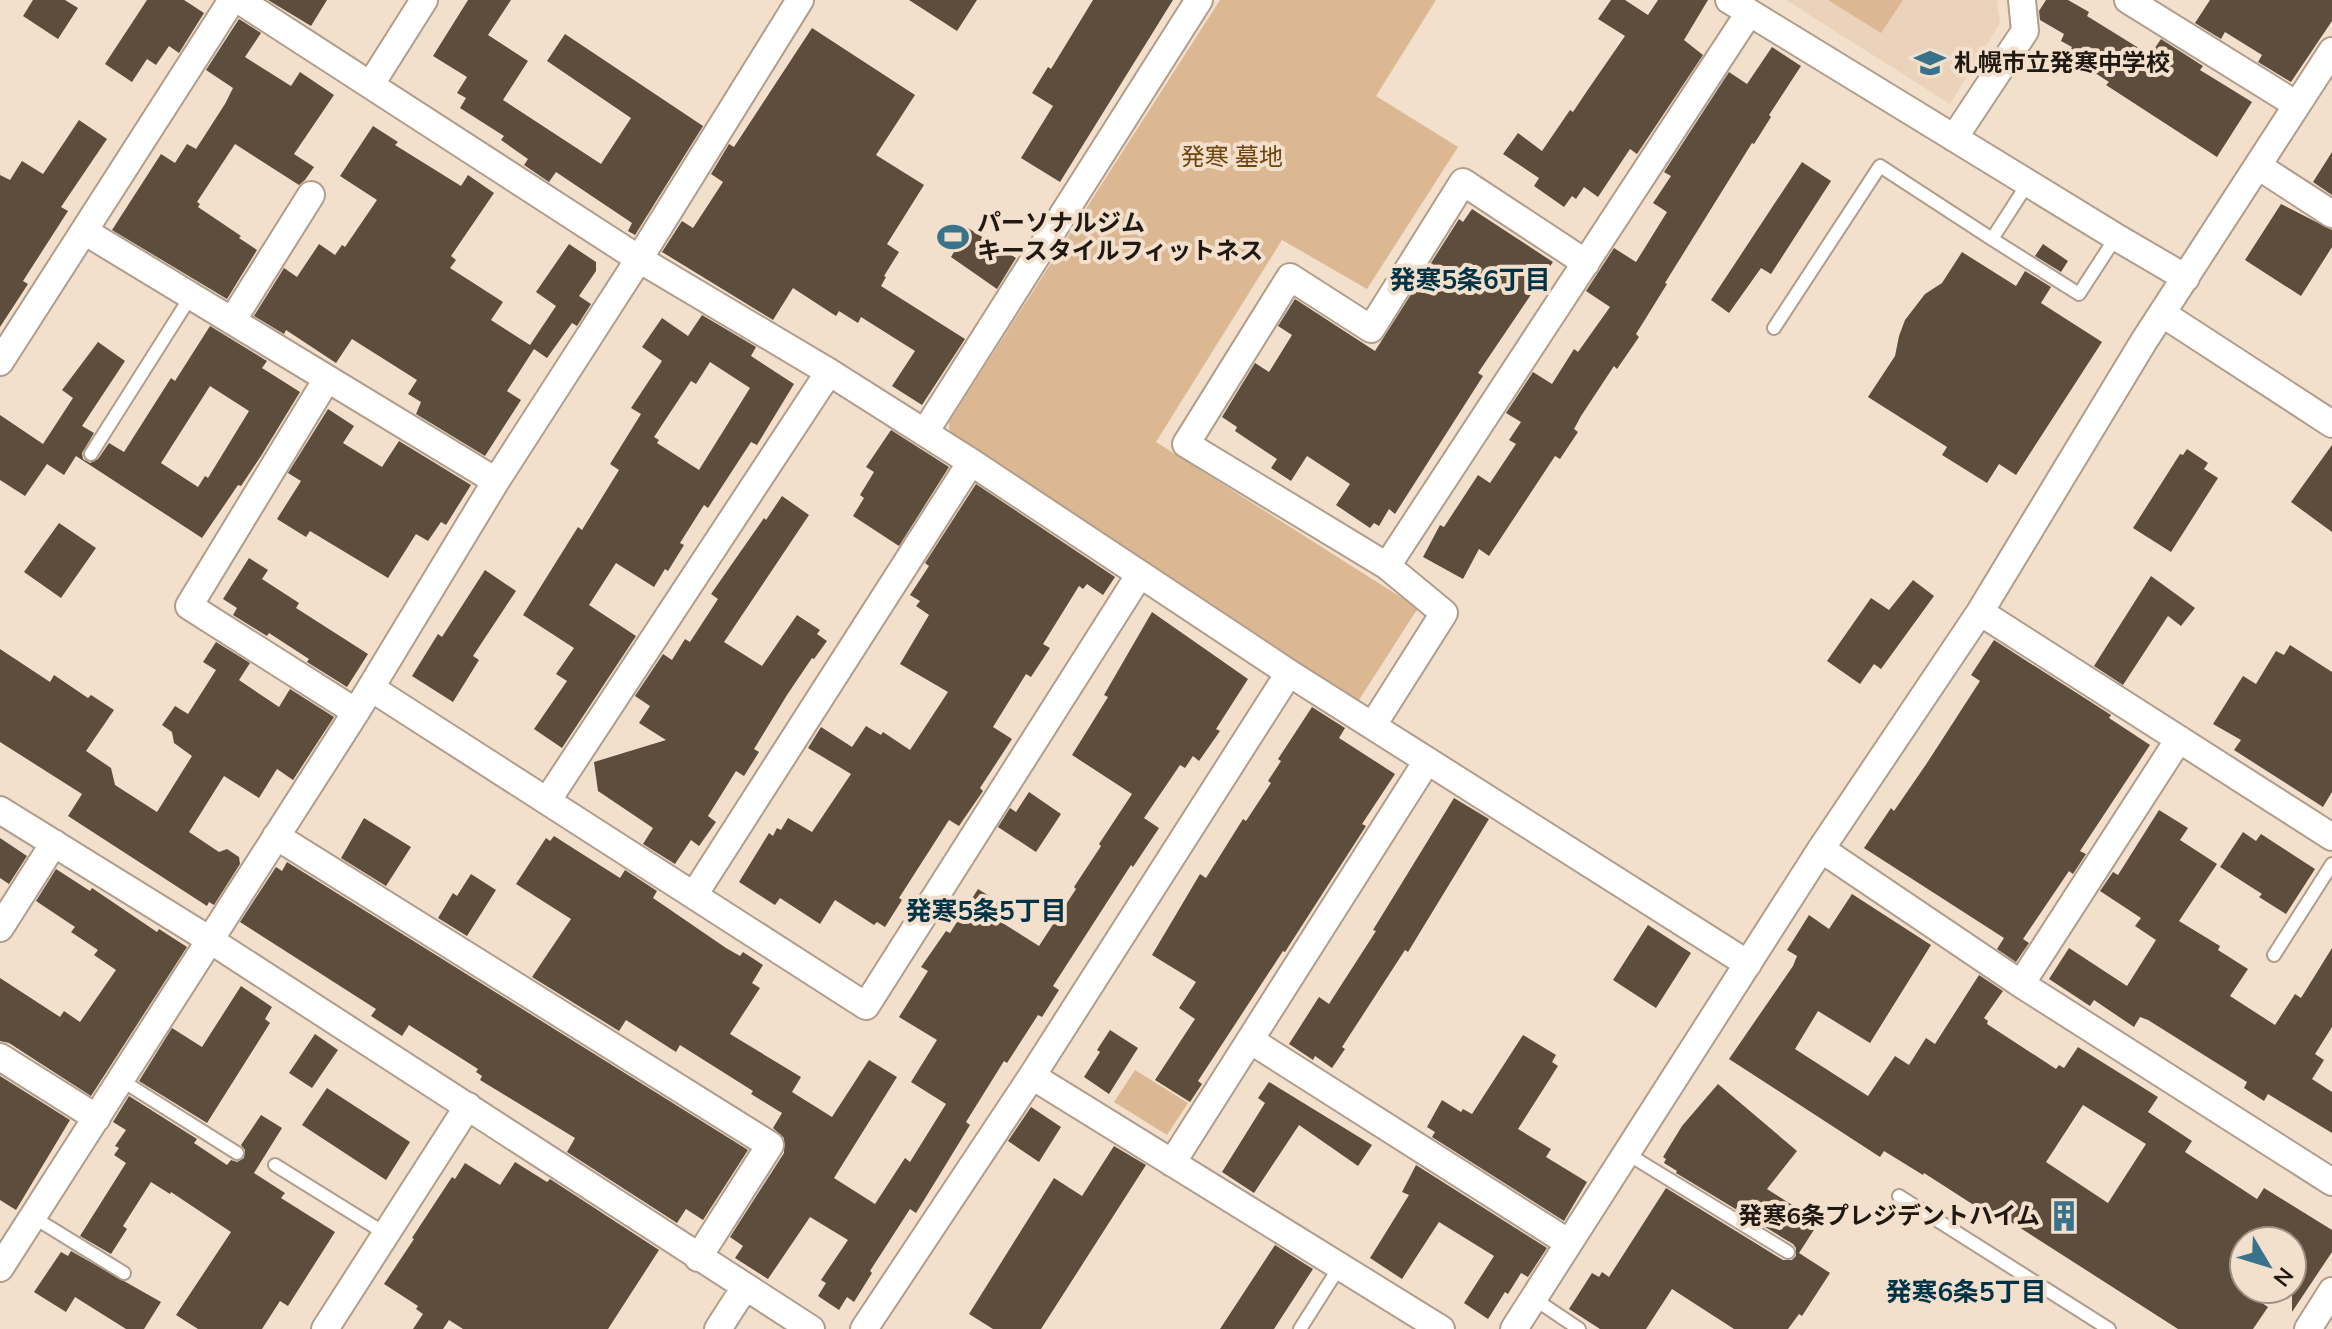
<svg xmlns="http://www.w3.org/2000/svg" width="2332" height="1329" viewBox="0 0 2332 1329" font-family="Mulish,'Noto Sans JP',sans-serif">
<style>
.built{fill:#ebd2ba}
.green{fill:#dbb792}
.building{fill:#5d4d3c;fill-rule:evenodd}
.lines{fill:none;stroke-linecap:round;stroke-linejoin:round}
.service-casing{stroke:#b09d8b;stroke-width:16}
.minor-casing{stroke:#b09d8b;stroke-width:30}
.service{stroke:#fff;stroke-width:12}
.minor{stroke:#fff;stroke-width:26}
.labels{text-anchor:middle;stroke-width:8;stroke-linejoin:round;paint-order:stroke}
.poi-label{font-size:24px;font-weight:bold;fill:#201912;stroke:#f3e0cc;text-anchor:start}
.park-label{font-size:24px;fill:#6f450d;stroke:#f3e0cc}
.neighbourhood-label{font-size:26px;font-weight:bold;fill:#003346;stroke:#f3e0cc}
</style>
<rect width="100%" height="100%" fill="#f3e0cc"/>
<!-- built -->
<path class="built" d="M1786 0H1997L2000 23 1950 104Z"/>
<!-- green -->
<path class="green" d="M1220 0H1436L1376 96 1458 147 1367 289 1282 240 1156 442 1418 608 1359 700 950 442 949 422Z
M1828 0H1903L1881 33Z
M1135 1070 1188 1103 1167 1135 1114 1102Z"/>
<!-- building -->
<path class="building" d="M33 0H65L78 8 58 39 23 16Z
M147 0H184L204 13 179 53 169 46 156 65 147 59 132 82 105 64Z
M268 0H327L311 26Z
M468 0H511L488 35 528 61 503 100 601 164 631 118 547 61 565 34 703 126 635 235 628 231 632 223 556 172 549 182 524 165 528 159 501 140 504 136 460 108 466 98 457 93 467 77 433 56Z
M909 0H977L957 31Z
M1093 0H1173L1060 182 1021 158 1053 106 1032 93 1048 67 1051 69Z
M1611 0H1625L1648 15 1658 0H1708L1684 40 1703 55 1637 154 1630 149 1598 197 1584 187 1576 199 1572 196 1564 207 1534 186 1539 178 1503 154 1518 133 1542 151 1570 110 1573 112 1587 91 1625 36 1598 19Z
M2046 0H2068L2089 12 2087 16 2150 55 2161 39 2203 66 2200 70 2252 102 2217 157 2106 85 2109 82 2067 55 2072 47 2061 41 2064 34 2040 20 2039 11Z
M2210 0H2332V21L2291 82 2258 62 2262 55 2225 32 2221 39 2195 23Z
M239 19 261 33 245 57 291 86 300 72 334 95 294 154 314 167 305 180 299 185 235 144 197 202 200 204 198 207 241 236 239 238 257 250 227 299 112 230 161 154 175 163 187 144 196 149 225 104 233 88 206 70Z
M812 28 915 95 876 155 924 185 887 244 899 252 884 276 886 277 881 286 965 339 922 405 892 386 915 351 861 317 858 323 839 311 836 316 793 288 773 320 662 252 682 221 693 228 723 182 711 174 729 144 734 147Z
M1772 47 1801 66 1769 115 1771 117 1754 144 1752 143 1665 283 1667 284 1636 334 1639 337 1617 369 1614 366 1581 416 1574 429 1578 432 1560 459 1555 456 1489 556 1479 549 1463 579 1423 557 1440 525 1444 527 1478 475 1490 483 1516 444 1509 440 1521 422 1506 413 1533 372 1552 384 1574 349 1578 352 1610 307 1586 291 1614 248 1636 262 1667 212 1653 203 1671 176 1664 172 1729 72 1747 84Z
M79 120 107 139 61 207 68 211 23 281 28 284 0 327V175L10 180 22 161 43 174Z
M373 126 398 142 395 145 461 186 468 175 494 193 451 256 456 260 450 268 503 302 491 320 530 345 556 306 536 292 569 244 596 262V271L579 296 591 304 577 326 572 323 547 358 534 349 507 391 521 400 485 456 416 414 421 402 408 394 417 380 352 339 336 363 286 330 284 334 254 316 284 268 297 277 319 244 335 255 342 245 345 247 377 200 340 176Z
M2332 152V195L2313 182Z
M1802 162 1831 181 1771 274 1761 268 1729 313 1711 300Z
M2281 204 2332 230V247L2301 296 2245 260Z
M1472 209 1553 262 1478 373 1483 376 1395 514 1389 509 1379 526 1374 523 1370 528 1336 505 1350 484 1307 456 1291 481 1271 468 1277 459 1235 431 1237 427 1222 417 1255 363 1269 372 1292 335 1278 326 1295 299 1375 351 1459 219 1463 222Z
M968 228 1016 258 997 289 951 257Z
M2043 244 2068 261 2061 272 2035 256Z
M1962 252 2016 286 2025 271 2051 287 2041 303 2102 342 2016 475 1999 464 1987 483 1942 455 1947 447 1868 397 1895 356 1899 336 1905 320 1925 294 1942 283Z
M702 315 756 347 751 356 794 384 757 445 751 442 708 508 704 505 680 543 684 545 668 571 665 569 654 587 616 563 589 605 636 636 562 748 534 729 567 681 556 674 574 648 523 615 578 527 582 530 619 470 610 464 641 414 631 408 662 361 642 347 662 318 688 336ZM710 362 750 388 699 470 657 443 659 440 654 437 691 381 696 384Z
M210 326 267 361 262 368 300 392 261 456 241 486 238 485 202 538 76 456 64 475 47 464 25 496 0 480V415L43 444 73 398 62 390 98 342 125 361 82 426 94 433 82 453 83 459 90 463 98 459 109 443 124 452 171 378 175 381ZM210 386 249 411 208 478 205 476 198 487 161 463Z
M328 409 354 426 343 443 382 467 399 441 471 485 446 525 441 522 428 541 416 534 388 578 310 531 306 537 277 519 301 481 288 473Z
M891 430 949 467 899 546 853 516 864 498 860 495 874 472 866 467Z
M2332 445V532L2291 502Z
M2187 449 2208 463 2204 469 2218 478 2171 552 2133 528 2180 454 2183 455Z
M976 484 1115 577 1103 595 1087 584 1083 589 1079 586 1043 644 1050 648 1031 677 1026 674 993 727 1012 739 980 788 983 791 959 826 949 820 899 898 902 900 885 927 877 922 874 925 835 900 820 924 780 898 775 905 739 882 769 833 773 836 777 828 781 830 788 818 812 832 851 774 808 748 821 727 852 747 866 726 881 735 883 732 910 750 948 692 900 664 929 615 916 606 920 601 910 595 929 566 925 563Z
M782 496 809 515 724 642 762 666 797 615 820 630 817 634 827 641 814 659 812 658 787 695 754 749 759 752 744 776 736 771 708 816 716 822 699 846 691 840 675 864 643 844 653 828 598 791 594 762 666 740 639 723 650 706 635 696 663 654 672 660 685 639 690 642 718 599 711 594 764 518 766 520Z
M59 523 96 548 61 598 24 572Z
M249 558 268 570 262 579 299 603 296 608 368 654 347 687 307 662 309 659 269 633 267 636 233 615 237 608 223 599Z
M485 570 516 591 473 656 479 660 453 702 412 676 438 634 442 637Z
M2151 576 2195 608 2181 626 2168 616 2123 685 2094 666Z
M1913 580 1934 596 1881 669 1874 664 1860 684 1827 661 1871 598 1889 610Z
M1152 612 1248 679 1216 729 1220 731 1199 761 1193 756 1185 768 1180 765 1144 818 1159 828 1133 867 1131 865 1053 986 1059 990 1042 1017 1038 1015 1007 1063 1004 1061 966 1122 970 1125 937 1179 916 1213 910 1209 870 1271 872 1273 854 1302 847 1297 839 1310 818 1296 826 1283 821 1280 848 1240 810 1217 768 1279 735 1258 743 1246 730 1237 784 1153V1138L773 1128 782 1113 751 1094 753 1091 680 1045 676 1052 626 1020 619 1031 532 977 571 919 516 884 546 838 550 841 554 836 620 878 625 870 657 891 653 898 726 948 740 956 743 952 763 965 752 983 760 988 730 1034 801 1077 792 1092 832 1117 869 1060 897 1077 834 1178 875 1204 905 1158 910 1162 946 1104 911 1082 937 1040 899 1017 928 971 921 967 946 931 950 933 978 889 1010 909 1001 922 1039 946 1076 889 1074 887 1101 846 1099 844 1132 794 1072 755 1108 697 1104 695Z
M1994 640 2111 715 2109 718 2150 745 2080 851 2086 854 2073 874 2069 871 2023 939 2029 943 2016 962 1997 949 2004 938 1864 848 1891 808 1894 811 1927 763 1980 681 1971 675Z
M216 642 250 663 239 680 279 707 290 689 334 717 293 780 277 769 259 798 224 776 189 832 219 852 227 849 239 857 240 864 214 905 209 902 207 906 68 816 82 794 0 742V649L50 682 54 675 88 698 91 695 114 710 86 751 111 768 115 785 157 812 192 756 174 743 172 732 162 725 175 706 188 714 216 670 203 662Z
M2290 645 2332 672V792L2323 807 2234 750 2241 740 2213 724 2243 676 2256 684 2276 651 2284 655Z
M1312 707 1345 728 1339 738 1395 774 1362 824 1366 826 1285 952 1283 951 1198 1081 1202 1084 1190 1102 1155 1080 1195 1019 1179 1008 1196 982 1152 955 1200 874 1206 878 1243 819 1246 821 1271 783 1268 781 1281 761 1278 759Z
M1029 792 1061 814 1036 852 998 827 1010 808 1016 812Z
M1454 798 1489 819 1408 952 1405 950 1342 1047 1345 1049 1332 1068 1315 1056 1313 1060 1289 1044 1319 997 1329 1004 1376 931 1373 930Z
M2159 810 2188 828 2180 840 2217 864 2179 921 2220 946 2218 950 2248 969 2230 996 2275 1025 2295 994 2301 998 2332 948V1027L2315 1054 2324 1060 2312 1079 2332 1092V1133L2268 1094 2264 1101 2244 1088 2247 1082 2148 1020 2140 1017 2134 1027 2094 1000 2090 1006 2049 979 2069 948 2127 986 2156 940 2135 926 2141 918 2100 891 2113 872 2118 875Z
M364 818 411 847 386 886 341 858Z
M2243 832 2256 841 2261 834 2315 869 2286 914 2259 897 2262 894 2220 867Z
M0 838 27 856 9 884 0 878Z
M287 862 748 1150 703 1220 686 1209 677 1223 567 1152 575 1138 480 1080 482 1076 476 1072 478 1069 409 1025 402 1036 371 1016 376 1009 240 922 276 867 282 871Z
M56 869 90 891 92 888 157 932 159 929 187 947 91 1096 9 1043 0 1041V978L60 1017 64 1011 80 1022 116 970 94 955 98 950 71 932 75 927 36 901Z
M471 874 496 890 467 936 438 918 453 893 457 896Z
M1852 894 1931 945 1870 1043 1818 1011 1795 1049 1868 1096 1895 1056 1909 1065 1926 1038 1935 1044 1979 975 2003 991 1984 1018 1988 1021 1987 1024 2056 1069 2059 1065 2064 1068 2078 1047 2158 1097 2148 1112 2192 1141 2185 1152 2257 1199 2264 1188 2332 1230V1252L2292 1312V1241H2244V1291L2268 1307 2253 1329H2178L1997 1213 1994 1218 1924 1173 1923 1175 1884 1151 1880 1157 1729 1059 1793 966 1797 956 1787 950 1809 915 1829 929ZM2083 1105 2146 1144 2108 1203 2046 1162Z
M1648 925 1691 953 1656 1008 1613 980Z
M241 986 272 1007 265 1019 270 1023 207 1123 139 1081 172 1028 202 1047Z
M1110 1030 1138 1048 1109 1094 1084 1077 1100 1052 1097 1050Z
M315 1034 338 1050 312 1088 289 1073Z
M1523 1035 1556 1055 1552 1062 1558 1066 1518 1129 1551 1149 1546 1157 1587 1182 1564 1221 1432 1137 1435 1132 1427 1127 1442 1100 1461 1112 1463 1109 1472 1114Z
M0 1076 70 1120 16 1210 0 1200Z
M1269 1082 1372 1145 1358 1166 1299 1125 1254 1193 1222 1172 1265 1103 1258 1098Z
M1718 1084 1797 1151 1767 1189 1819 1222 1799 1253 1830 1273 1802 1316 1799 1314 1788 1329H1734L1672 1289 1646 1329H1600L1569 1309 1592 1273 1599 1277 1602 1272 1609 1277 1666 1188 1783 1260H1792L1796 1256V1248L1793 1244 1676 1173 1677 1171 1664 1163 1666 1159 1663 1157 1682 1126Z
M327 1088 410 1142 386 1180 302 1125Z
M129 1096 197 1139 194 1143 227 1165 231 1160 237 1162 244 1158 245 1150 241 1145 261 1115 282 1128 254 1173 285 1193 281 1198 335 1232 288 1306 280 1301 262 1329H198L176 1315 231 1232 171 1192 170 1194 151 1182 123 1226 127 1229 111 1254 80 1236 126 1163 114 1155 119 1148 115 1146 126 1130 113 1122Z
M1031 1107 1061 1127 1039 1162 1008 1141Z
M1114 1146 1146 1165 1041 1329H993L969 1314 1054 1178 1082 1196Z
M515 1162 547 1182 550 1179 659 1250 608 1329H463L449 1320 443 1329H413L423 1314 416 1309 418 1306 384 1284 414 1239 412 1238 452 1177 455 1179 465 1163 500 1185Z
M1416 1165 1547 1248 1528 1277 1521 1273 1508 1294 1505 1292 1488 1319 1464 1303 1494 1256 1439 1222 1402 1279 1370 1258 1409 1195 1402 1192Z
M1275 1245 1313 1269 1274 1329H1220Z
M71 1251 161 1302 144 1329H126L75 1297 66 1312 34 1292 61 1252 68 1256Z"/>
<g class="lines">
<defs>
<path id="service" d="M1992 239 2079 294 2116 237
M1774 328 1880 166 1992 239 2028 183
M91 454 191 296
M2274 955 2332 864
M121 1080 237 1153
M1626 1153 1788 1252
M275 1165 386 1234
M1899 1196 2109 1329
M33 1217 124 1273
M1533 1298 1579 1329
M1300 1329 1340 1266"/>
<path id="minor" d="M239 0 639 259 829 372 971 462 1289 673 1748 964
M1729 0 2116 237 2186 278
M2128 0 2297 105
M371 84 424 0
M1954 138 2025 31 2022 0
M2258 166 2332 214
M84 231 496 481
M2163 314 2332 424
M232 321 311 195
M0 362 232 0
M327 379 189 606 356 712
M925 432 1199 0
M1387 566 1186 444 1290 277 1371 329 1463 182 1586 263
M1980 612 2332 837
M371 688 866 1006 1140 574
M1373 725 1444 613 1387 566 1749 13
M547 801 829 372
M0 810 210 940 811 1329
M276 836 770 1145 698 1258
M1821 849 2021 984 2332 1182
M694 895 971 462
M0 928 54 843
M2021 984 2179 739
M1250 1040 1569 1243
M0 1057 97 1118
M1032 1076 1441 1329
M1172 1163 1427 761
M0 1268 356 712 496 481 639 259 800 0
M325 1329 468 1106
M718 1329 745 1287
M864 1329 1032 1076 1289 673
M1514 1329 1821 849 1980 612 2144 341 2332 51
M2308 1329 2332 1291"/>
</defs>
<!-- service casing -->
<use href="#service" class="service-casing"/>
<!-- minor casing -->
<use href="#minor" class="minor-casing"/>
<!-- service -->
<use href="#service" class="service"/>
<!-- minor -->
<use href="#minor" class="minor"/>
</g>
<!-- icons -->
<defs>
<symbol id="school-bare" viewBox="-9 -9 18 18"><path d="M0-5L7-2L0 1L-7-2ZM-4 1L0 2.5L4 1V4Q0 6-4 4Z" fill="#38728b" stroke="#f3e0cc" stroke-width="2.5" paint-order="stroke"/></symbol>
<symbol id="stadium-bare" viewBox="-9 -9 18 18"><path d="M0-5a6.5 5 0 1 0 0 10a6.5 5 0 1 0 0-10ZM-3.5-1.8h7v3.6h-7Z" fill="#38728b" stroke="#f3e0cc" stroke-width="2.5" paint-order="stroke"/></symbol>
<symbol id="building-bare" viewBox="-9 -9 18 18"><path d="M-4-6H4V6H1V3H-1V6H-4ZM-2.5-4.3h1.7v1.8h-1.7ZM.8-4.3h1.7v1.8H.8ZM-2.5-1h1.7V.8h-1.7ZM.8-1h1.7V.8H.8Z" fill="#38728b" stroke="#f3e0cc" stroke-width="2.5" paint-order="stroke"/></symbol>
</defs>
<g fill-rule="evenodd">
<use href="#school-bare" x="1908" y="41" width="44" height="44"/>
<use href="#stadium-bare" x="931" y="215" width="44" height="44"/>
<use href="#building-bare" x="2042" y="1194" width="44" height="44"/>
</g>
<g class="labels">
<!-- poi labels -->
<g class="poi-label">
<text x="1954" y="71">札幌市立発寒中学校</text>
<text x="977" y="231">パーソナルジム<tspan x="977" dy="28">キースタイルフィットネス</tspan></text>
<text x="2040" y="1224" text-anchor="end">発寒6条プレジデントハイム</text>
</g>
<!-- park labels -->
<g class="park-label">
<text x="1232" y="165">発寒 墓地</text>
</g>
<!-- neighbourhood labels -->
<g class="neighbourhood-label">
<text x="1470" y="289">発寒5条6丁目</text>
<text x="986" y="920">発寒5条5丁目</text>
<text x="1966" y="1301">発寒6条5丁目</text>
</g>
</g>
<!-- north arrow -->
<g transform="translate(2268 1265) rotate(128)"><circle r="38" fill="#f3e0cc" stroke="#9f9082" stroke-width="2"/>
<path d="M0-6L14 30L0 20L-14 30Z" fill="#38728b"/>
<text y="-12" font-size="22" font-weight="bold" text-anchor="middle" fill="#201912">N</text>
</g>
</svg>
